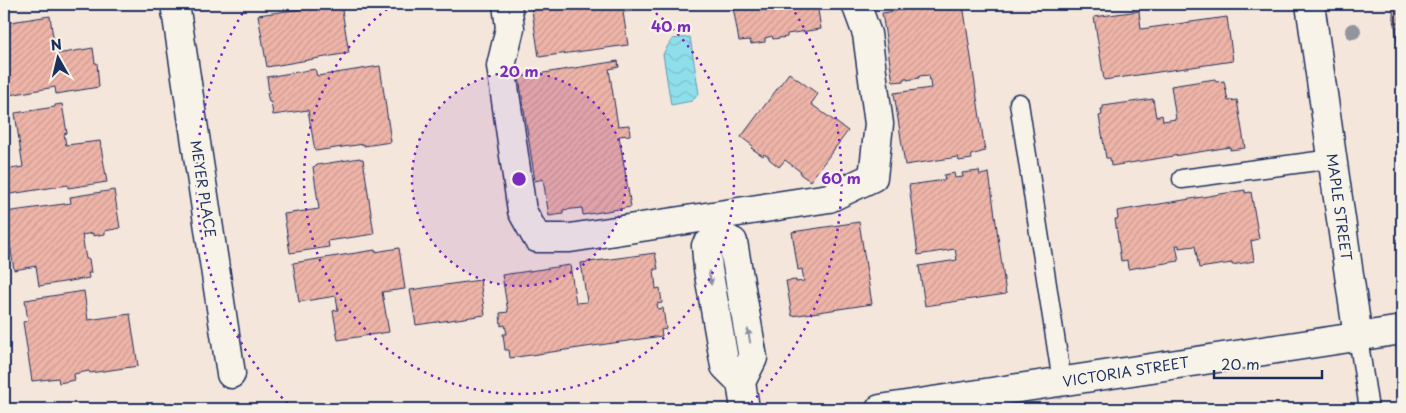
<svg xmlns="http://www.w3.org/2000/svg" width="1406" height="413" viewBox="0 0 1406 413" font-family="'Playpen Sans',sans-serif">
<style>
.water{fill:url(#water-waves);stroke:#6199b3}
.building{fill:url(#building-hatch);stroke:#1b2f5e}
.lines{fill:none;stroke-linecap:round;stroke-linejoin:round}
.service-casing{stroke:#1b2f5e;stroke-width:21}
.minor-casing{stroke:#1b2f5e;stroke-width:31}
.secondary-casing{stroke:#1b2f5e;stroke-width:31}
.service{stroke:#f7f3e8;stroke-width:18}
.minor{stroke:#f7f3e8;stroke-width:28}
.secondary{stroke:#f7f3e8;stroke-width:28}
.tree{fill:#91969d}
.oneway{fill:#8991a3}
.ring{fill:none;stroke:#7b2cbf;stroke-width:2.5;stroke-dasharray:2.5 5}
.labels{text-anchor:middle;stroke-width:4.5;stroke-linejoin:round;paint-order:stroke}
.street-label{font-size:14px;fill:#1b2f5e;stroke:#f7f3e8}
.centre{fill:#7b2cbf;stroke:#f7f3e8;stroke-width:2.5}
.ring-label{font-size:15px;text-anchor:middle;font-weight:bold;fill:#7b2cbf;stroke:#f7f3e8;stroke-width:4.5;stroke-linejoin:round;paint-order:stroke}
</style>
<defs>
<pattern id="water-waves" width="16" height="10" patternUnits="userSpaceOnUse" patternTransform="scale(1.25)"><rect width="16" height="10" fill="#8fdfeb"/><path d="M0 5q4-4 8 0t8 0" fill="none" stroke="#7bc0cc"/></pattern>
<pattern id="building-hatch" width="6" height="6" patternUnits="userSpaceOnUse" patternTransform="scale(1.25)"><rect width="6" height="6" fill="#eeb4a8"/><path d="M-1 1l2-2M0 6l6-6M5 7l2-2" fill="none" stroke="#cc9b93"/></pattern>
</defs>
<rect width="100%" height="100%" fill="#f5e6db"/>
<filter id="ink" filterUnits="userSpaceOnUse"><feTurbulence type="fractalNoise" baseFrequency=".02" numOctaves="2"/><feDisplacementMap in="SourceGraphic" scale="10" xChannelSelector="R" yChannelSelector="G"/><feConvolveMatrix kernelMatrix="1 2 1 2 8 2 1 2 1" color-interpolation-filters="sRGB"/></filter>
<g filter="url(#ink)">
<!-- water -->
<path class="water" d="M690 37 699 94 692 101 671 105 663 54 672 39Z"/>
<!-- building -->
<path class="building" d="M4 4H29L4 7Z
M300 4H341L349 53 267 67 258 15 301 9Z
M531 4H632L633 11 623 12 628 45 539 57Z
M730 4H817L821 29 787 34V37L773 39 772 36 765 38V42L751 44 750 40 739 41 733 7H731Z
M914 4H929V6L937 4H963L985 151 971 155 972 159 959 161 958 157 905 165 894 93 931 88 929 75 919 76V78L907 80V78H904V81L893 82 882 13 915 8Z
M1383 4H1402V61H1400L1392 5 1383 6Z
M1139 11 1141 29 1227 17 1233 61 1104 80 1094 17Z
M50 16 54 44 56 43 57 54 93 48 95 63H97L99 87 56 94 55 87 4 96V22V23Z
M618 61 619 67 609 69 618 126 629 125 630 135 619 136 631 207 583 215 582 208 563 210V214L549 216 543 179 535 181 519 77Z
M380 66 391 142 364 146V144L315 151 308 110 273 115 271 102H269L267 93H269L267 77 315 69 317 76Z
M789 73 818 94 811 104 848 131 810 181 800 174 801 172 785 160 779 167 769 159V157L764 154 763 156 751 148 753 146 741 137Z
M1215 79 1216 82 1224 81 1228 101 1237 100 1245 148 1230 150V147L1111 166 1110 158H1106L1099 116 1102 115 1101 109H1103V106L1153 99 1156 117 1162 115 1163 121 1176 119 1171 86Z
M62 104 67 133 64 134 66 145 100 141 107 182 68 188V185L4 195V170L23 167 15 113 55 107V105Z
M360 158V159H363L374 234 328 241 329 247 290 253 284 214 319 209 313 167 317 166V165Z
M979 171 980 175 989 173 1006 294 925 306 919 266 957 260 955 249 918 255 909 185 945 180 944 175 954 173 955 178 963 177 962 173Z
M114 190 120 228 105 231V234L93 236V233L82 235 86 259H89L91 273H88L89 278 39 286 36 266 14 270 5 212 71 203 70 197Z
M1245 190V193L1251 192 1259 239 1251 241 1254 261 1232 265V263L1199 268 1195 246 1179 248V245H1176L1179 261 1128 269 1127 260 1121 261 1115 219H1118L1117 211Z
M859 222 872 304 792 316 786 281 796 280V282L804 281 802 269 798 270 792 232Z
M399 248 405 289 382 292 389 332 338 340 333 311 338 310 336 296 299 302 293 263 375 250V252Z
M655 253 658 269H654L656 289 660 288 662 303 657 304 658 309 663 308 666 329 661 330 662 336 510 358 509 350H505L503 334H507L505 325 501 326 500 313 508 312 502 275 570 265 576 303 587 302 581 263Z
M480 280 485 315 416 325 410 290Z
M84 291 88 320 130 314 138 366 90 373 89 371 74 374 75 380 59 383 58 378 32 381 23 322 28 321 25 300Z"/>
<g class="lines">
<defs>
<path id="service" d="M1019 103 1062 382
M1182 179 1332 159
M1358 337 1369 409"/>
<path id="minor" d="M175 4 231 374
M507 4 510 28 501 66 522 211 537 238H570L829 198 873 177 879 124 867 34 856 4
M1310 4 1358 337
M719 235 733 242 753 358 741 382 745 409
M719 235 706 246 708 269 725 366 741 382"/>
<path id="secondary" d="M880 409 1402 330"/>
</defs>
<!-- service casing -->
<use href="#service" class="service-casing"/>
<!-- minor casing -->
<use href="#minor" class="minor-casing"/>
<!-- secondary casing -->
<use href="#secondary" class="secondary-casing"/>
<!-- service -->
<use href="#service" class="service"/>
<!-- minor -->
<use href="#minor" class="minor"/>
<!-- secondary -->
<use href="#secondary" class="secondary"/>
</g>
<!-- trees -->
<circle class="tree" cx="1353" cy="31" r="8"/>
<!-- one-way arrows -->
<defs><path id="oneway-solid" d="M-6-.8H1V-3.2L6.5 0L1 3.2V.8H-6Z" transform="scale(1.25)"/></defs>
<g class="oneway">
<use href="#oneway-solid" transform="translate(710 278) rotate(80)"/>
<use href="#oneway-solid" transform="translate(749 336) rotate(-100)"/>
</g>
</g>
<!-- distance rings -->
<circle cx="519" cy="179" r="107" fill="#7b2cbf" fill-opacity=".12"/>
<g class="ring">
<circle cx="519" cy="179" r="107"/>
<path d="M644 4A215 215 0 1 1 394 4"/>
<path d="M293 409A322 322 0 0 1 247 6M791 6A322 322 0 0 1 745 409"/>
</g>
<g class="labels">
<!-- street labels -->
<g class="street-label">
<text transform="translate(203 189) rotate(81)" y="5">MEYER PLACE</text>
<text transform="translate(1339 207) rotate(82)" y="5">MAPLE STREET</text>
<text transform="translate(1126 372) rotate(-9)" y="5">VICTORIA STREET</text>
</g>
</g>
<circle cx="519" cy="179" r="8" class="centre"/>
<g class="ring-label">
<text x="671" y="32">40 m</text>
<text x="519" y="77">20 m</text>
<text x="841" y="184">60 m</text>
</g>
<!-- margin -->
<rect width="1406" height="413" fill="none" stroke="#f7f3e8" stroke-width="20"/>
<rect x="10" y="10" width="1386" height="393" fill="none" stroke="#1b2f5e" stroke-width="2" filter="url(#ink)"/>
<!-- north arrow -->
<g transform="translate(58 58) rotate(352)" stroke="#f7f3e8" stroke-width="4" paint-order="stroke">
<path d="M0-4L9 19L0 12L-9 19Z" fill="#1b2f5e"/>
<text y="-8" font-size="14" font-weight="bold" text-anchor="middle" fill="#1b2f5e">N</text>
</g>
<!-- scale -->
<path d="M1214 370v8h108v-8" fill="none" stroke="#1b2f5e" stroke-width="2.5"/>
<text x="1221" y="370" font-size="15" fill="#1b2f5e" stroke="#f7f3e8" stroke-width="4" paint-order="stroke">20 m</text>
</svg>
